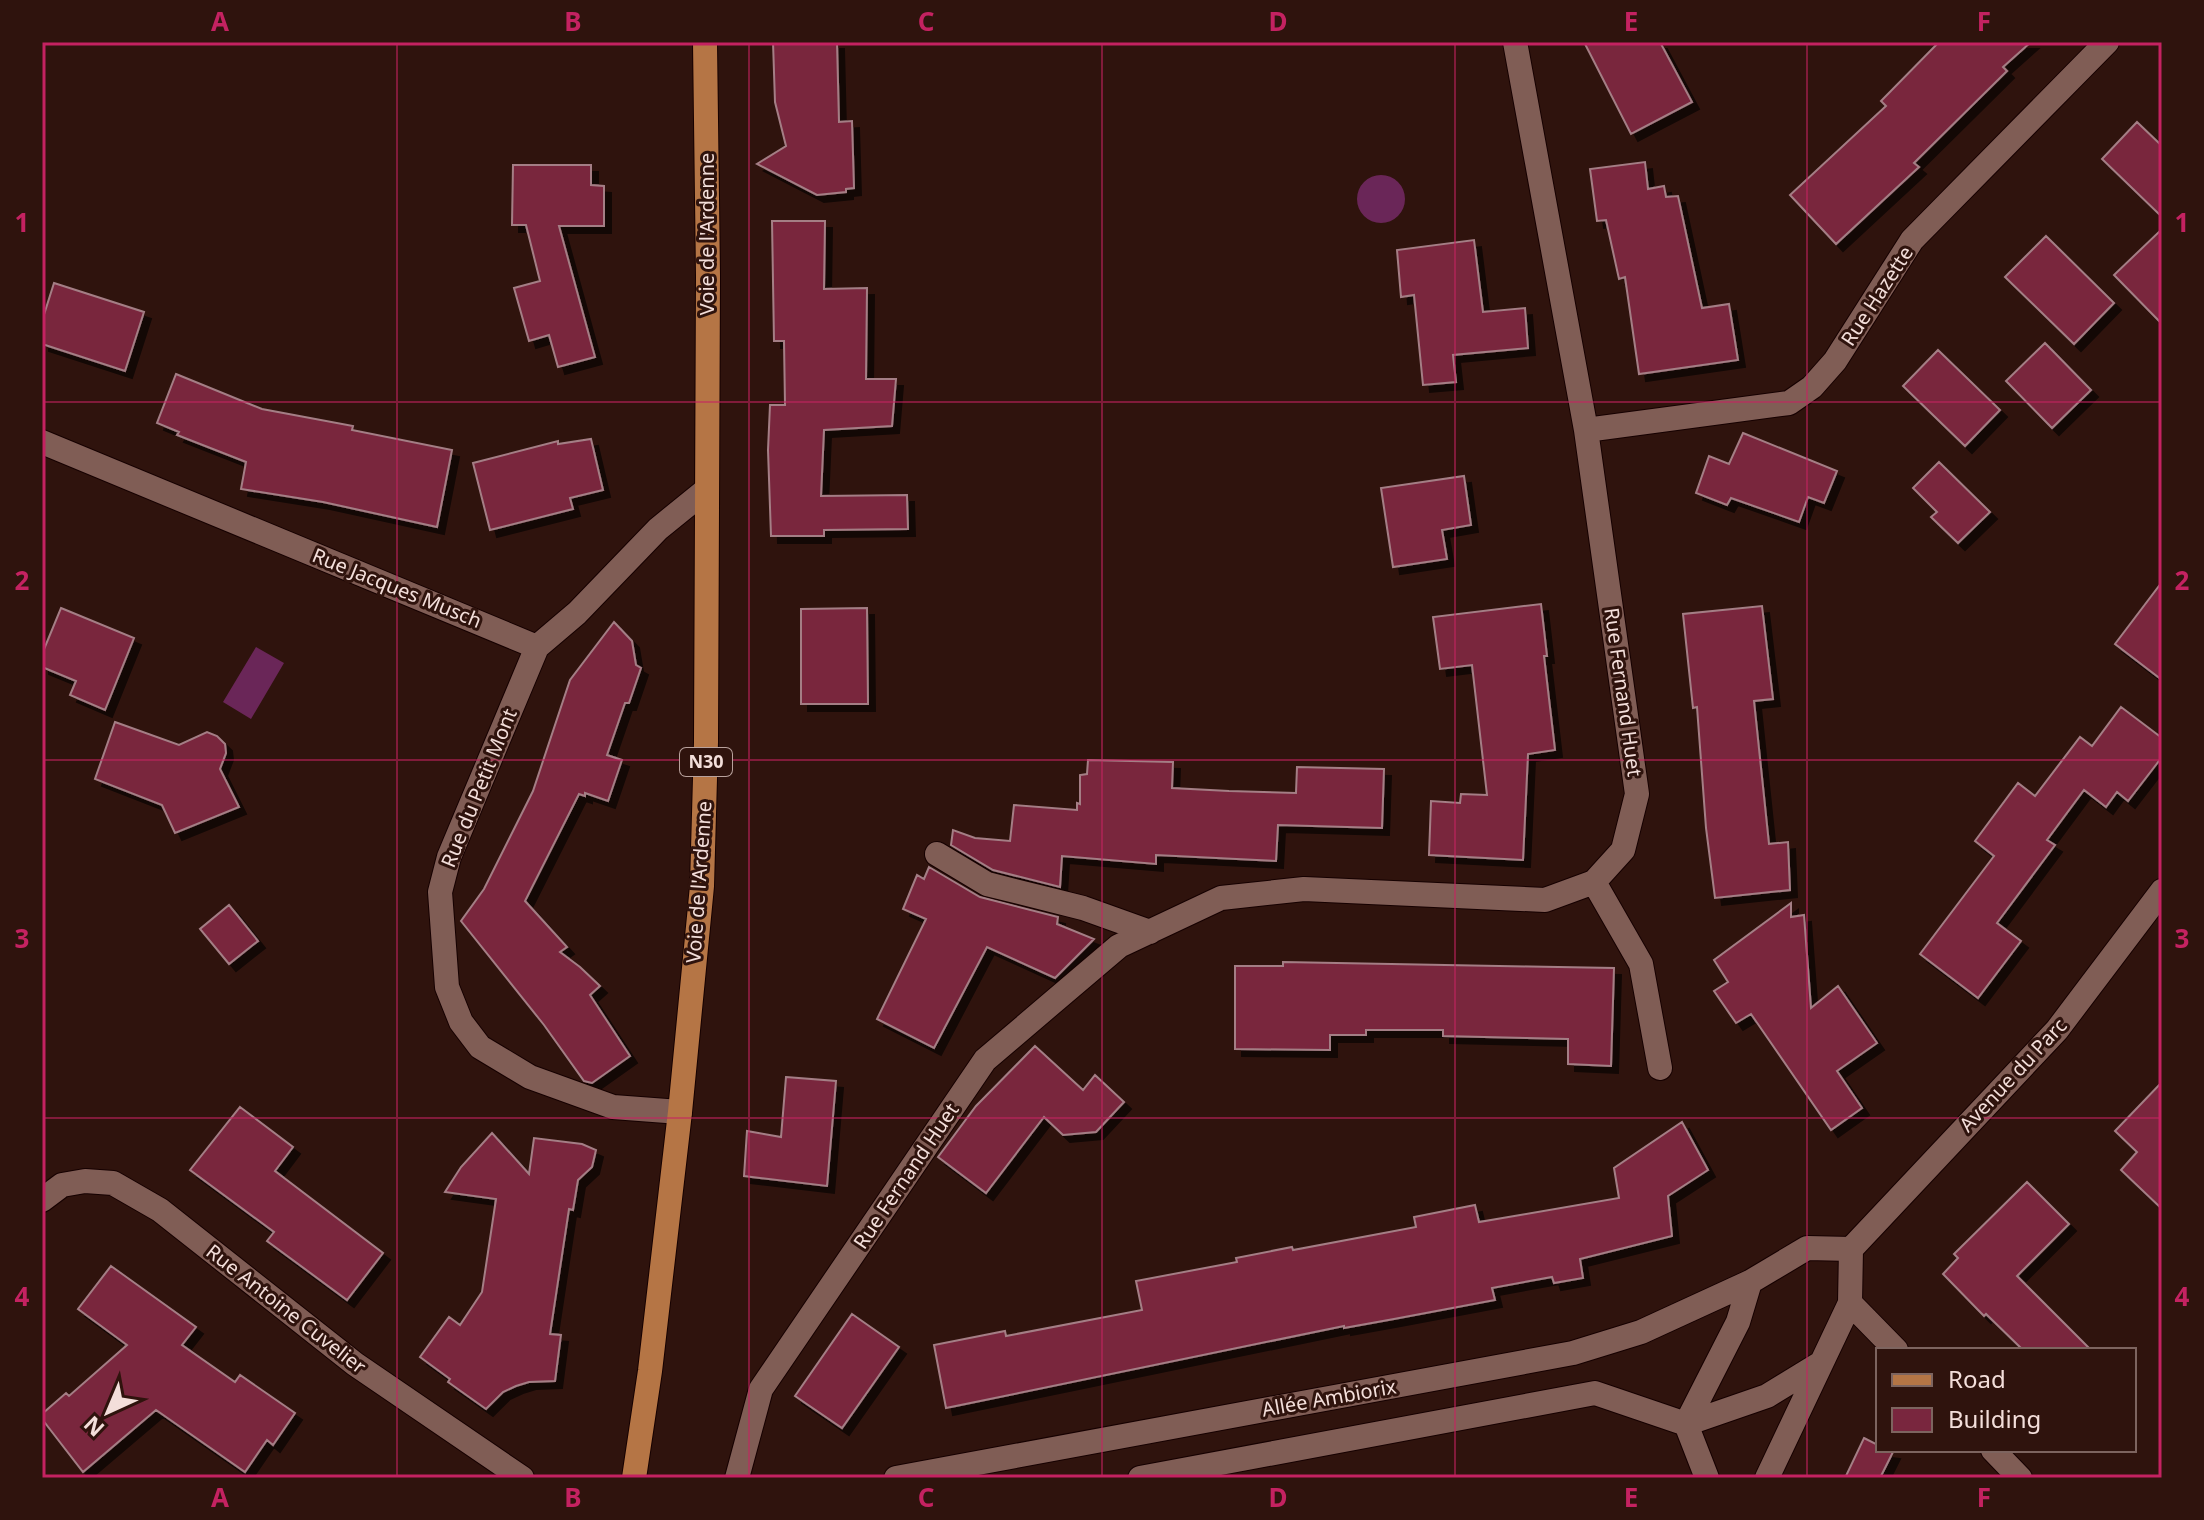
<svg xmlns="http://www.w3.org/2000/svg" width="2204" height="1520" viewBox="0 0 2204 1520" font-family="'Noto Sans',sans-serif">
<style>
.water{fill:#6a2658}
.building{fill:#79263e;stroke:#a47e85;stroke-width:2;filter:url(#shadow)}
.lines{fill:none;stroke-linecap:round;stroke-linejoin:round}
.minor-casing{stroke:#160100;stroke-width:26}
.primary-casing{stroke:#160100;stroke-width:26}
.minor{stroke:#805d55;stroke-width:24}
.primary{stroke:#b57545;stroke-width:24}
.grid{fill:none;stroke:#c42261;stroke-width:2;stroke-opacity:0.55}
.labels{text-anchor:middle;stroke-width:6;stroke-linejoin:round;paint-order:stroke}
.shield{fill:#2f130d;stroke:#b8a19c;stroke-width:2}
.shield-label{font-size:18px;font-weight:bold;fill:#f3deda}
.street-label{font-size:20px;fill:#f3deda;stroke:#2f130d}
.neatline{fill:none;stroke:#c42261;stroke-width:3}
.grid-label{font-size:26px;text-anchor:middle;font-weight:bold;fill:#c42261}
</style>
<defs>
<filter id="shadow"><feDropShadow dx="7" dy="7" stdDeviation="0" flood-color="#0009"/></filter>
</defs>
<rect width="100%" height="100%" fill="#2f130d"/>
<!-- water -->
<path class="water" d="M1357 199a24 24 0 1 1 48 0a24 24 0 1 1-48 0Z
M256 647 284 663 251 719 223 702Z"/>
<!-- building -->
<path class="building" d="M773 42H837L839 122 852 121 854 188 846 189V192L817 195 757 164 786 146 775 102Z
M1584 42H1660L1692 102 1631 134Z
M1939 42H2031L2003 67 2007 71 1914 163 1919 167 1836 244 1790 195 1886 106 1881 101Z
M2137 122 2162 146V217L2102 159Z
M1645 162 1648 189 1664 186 1666 197 1678 196 1702 308 1729 304 1738 360 1639 374 1625 277 1619 279 1606 220 1597 221 1590 169Z
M513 165H591V185L604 186V226H559L595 357 558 367 549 335 529 341 514 288 540 281 526 225H512Z
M772 221H825L824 289 867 288 866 379H896L892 426 824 430 821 496 907 495 908 529 824 530V536H771L768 450 770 405H785L784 341H774Z
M2162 229V324L2114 275Z
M2046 236 2114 303 2074 344 2005 277Z
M1474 240 1483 312 1525 308 1528 348 1453 355 1456 382 1423 385 1414 295 1401 297 1397 250Z
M54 283 144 312 125 371 42 344V321Z
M2045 343 2091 390 2052 428 2006 381Z
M1938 350 2000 410 1965 446 1903 386Z
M176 374 262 409 353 426 352 430 452 450 437 527 323 502 241 489 246 462 177 435 179 432 157 423Z
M1743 433 1837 471 1824 503 1808 497 1799 522 1731 498 1727 505 1696 493 1709 456 1729 464Z
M591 439 603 490 570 498 573 509 490 530 473 463 558 441V444Z
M1939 462 1990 512 1958 543 1931 517 1937 512 1913 488Z
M1464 476 1471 525 1442 530 1447 559 1393 567 1381 488Z
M2162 582V680L2115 644Z
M1541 604 1547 656H1544L1555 750 1528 754 1523 860 1429 855 1431 801 1460 803 1461 794 1487 795 1472 665 1440 669 1433 617Z
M1762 606 1773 699 1754 701 1769 844 1788 842 1790 890 1715 898 1706 828 1697 707 1693 708 1683 614Z
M61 608 134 638 105 710 70 695 76 681 42 667V654Z
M867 608 868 704H801V609Z
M614 622 632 641 636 665 641 668 629 703H625L607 755 622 760 608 801 585 793V796L579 794 525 901 567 947 560 952 580 967 600 986 590 995 630 1056 592 1083 584 1081 544 1025 461 921 484 889 533 791 570 680Z
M2121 707 2162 738V757L2128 801 2117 792 2106 807 2084 790 2047 840 2055 845 1997 923 2021 941 1978 998 1920 954 1994 856 1975 841 2018 783 2035 796 2080 737 2092 746Z
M115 722 179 745 207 732 217 736 225 744 226 753 220 769 239 807 175 833 162 805 95 779Z
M1088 760 1173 762 1172 788 1229 791 1296 793 1297 767 1384 769 1382 828 1278 825 1276 861 1156 855V864L1062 856 1060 887 993 870 951 845 953 830 975 838 1010 841 1014 805 1077 810V803L1080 804V775L1087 774Z
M929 867 980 897 1058 917 1057 924 1094 939 1055 978 987 947 934 1048 877 1019 926 919 903 909 917 875 924 879Z
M1791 903V917L1804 915 1811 1008 1838 986 1877 1043 1837 1071 1862 1108 1831 1130 1751 1014 1736 1023 1714 991 1728 982 1714 960Z
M229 905 258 941 229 964 200 929Z
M1283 962 1614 968 1611 1066 1568 1064V1039L1443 1036V1030H1366V1035H1330V1050L1235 1049V966H1283Z
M1035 1046 1083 1090 1095 1075 1124 1102 1096 1132 1063 1135 1044 1117 986 1193 938 1157 976 1106Z
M786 1077 836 1081 827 1186 744 1176 747 1131 781 1137Z
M2162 1082V1209L2121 1170 2137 1152 2115 1131Z
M240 1107 293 1147 275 1171 383 1253 347 1300 267 1241 274 1232 190 1170Z
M1682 1122 1708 1170 1668 1196 1672 1236 1580 1259 1583 1278 1554 1283 1552 1277 1492 1288 1495 1300 1394 1319 1344 1328V1326L946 1408 934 1345 1005 1331 1006 1336 1142 1310 1136 1281 1237 1262 1236 1258 1292 1247 1293 1250 1416 1227 1414 1217 1475 1205 1479 1222 1619 1198 1614 1168Z
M492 1133 529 1174 534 1138 582 1144 596 1150 592 1167 578 1180 573 1210 569 1209 550 1334 561 1335 555 1381 529 1382 516 1386 503 1392 486 1409 448 1382 450 1379 420 1357 449 1317 460 1325 482 1292 496 1199 445 1192 461 1167Z
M2027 1182 2069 1224 2017 1276 2091 1350H2023L1986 1314 1984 1316 1943 1274 1958 1258 1954 1254Z
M111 1266 196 1327 182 1345 235 1382 240 1375 295 1413 273 1445 267 1440 245 1472 156 1410 83 1472 42 1419V1414L66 1393 69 1396 127 1345 78 1309Z
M852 1314 899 1347 842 1428 795 1396Z
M1864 1438 1878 1445V1450L1893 1452 1880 1478H1845Z"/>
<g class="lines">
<defs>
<path id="minor" d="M1586 430 1789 403 1812 387 1835 361 1912 240 2107 42
M42 442 537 647 577 613 658 529 706 490
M537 647 449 857 440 892 447 987 461 1022 480 1047 530 1077 613 1107 680 1112
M937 854 987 884 1083 908 1150 932
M1594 882 1641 964 1660 1068
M42 1200 62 1185 85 1181 113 1183 160 1210 355 1364 522 1478
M1850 1303 1896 1350
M1993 1450 2020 1478
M737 1478 761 1389 985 1060 1119 946 1221 898 1304 889 1545 900 1594 882 1623 850 1637 794 1586 430 1515 42
M896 1478 1573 1353 1641 1332 1750 1282 1807 1248 1851 1249
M1140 1478 1595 1393 1686 1424 1767 1396 1821 1363
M1707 1478 1686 1424 1738 1322 1750 1282
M1767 1478 1850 1303 1851 1249 2057 1030 2162 891"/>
<path id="primary" d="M634 1478 650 1371 680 1112 702 886 706 742 708 276 705 42"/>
</defs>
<!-- minor casing -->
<use href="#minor" class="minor-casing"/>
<!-- primary casing -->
<use href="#primary" class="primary-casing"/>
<!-- minor -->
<use href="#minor" class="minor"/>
<!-- primary -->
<use href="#primary" class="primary"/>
</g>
<!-- grid -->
<path class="grid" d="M397 42V1478M749 42V1478M1102 42V1478M1455 42V1478M1807 42V1478M42 402H2162M42 760H2162M42 1118H2162"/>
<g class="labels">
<!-- shield labels -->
<rect class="shield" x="680" y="748" width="52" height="28" rx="6"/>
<g class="shield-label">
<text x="706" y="768">N30</text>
</g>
<!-- street labels -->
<g class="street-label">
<text transform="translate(707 234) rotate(-90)" y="7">Voie de l'Ardenne</text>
<text transform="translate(1877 296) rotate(-57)" y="7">Rue Hazette</text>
<text transform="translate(397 588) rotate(22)" y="7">Rue Jacques Musch</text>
<text transform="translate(1623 692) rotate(82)" y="7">Rue Fernand Huet</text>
<text transform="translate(479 788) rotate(-68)" y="7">Rue du Petit Mont</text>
<text transform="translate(699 882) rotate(-86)" y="7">Voie de l'Ardenne</text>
<text transform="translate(2013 1075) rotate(-47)" y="7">Avenue du Parc</text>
<text transform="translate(906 1176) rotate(-56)" y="7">Rue Fernand Huet</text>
<text transform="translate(286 1309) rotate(38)" y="7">Rue Antoine Cuvelier</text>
<text transform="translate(1329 1398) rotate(-10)" y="7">Allée Ambiorix</text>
</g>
</g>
<!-- border -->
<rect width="2204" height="1520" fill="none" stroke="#2f130d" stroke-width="88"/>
<!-- legend -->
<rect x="1876" y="1348" width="260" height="104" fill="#2f130d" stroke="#7d645f" stroke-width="2"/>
<rect x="1892" y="1374" width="40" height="12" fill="#b57545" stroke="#7d645f" stroke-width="2"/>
<text x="1948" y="1388" font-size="24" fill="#f3deda">Road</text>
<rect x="1892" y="1408" width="40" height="24" fill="#79263e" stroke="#7d645f" stroke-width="2"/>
<text x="1948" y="1428" font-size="24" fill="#f3deda">Building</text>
<!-- north arrow -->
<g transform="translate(108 1412) rotate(224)" stroke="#2f130d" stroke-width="6" paint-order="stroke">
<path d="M0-6L14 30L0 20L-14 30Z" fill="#f3deda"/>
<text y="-12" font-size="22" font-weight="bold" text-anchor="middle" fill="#f3deda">N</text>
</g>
<rect x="44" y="44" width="2116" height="1432" class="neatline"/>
<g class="grid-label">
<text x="220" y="31">A</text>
<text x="573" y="31">B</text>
<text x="926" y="31">C</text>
<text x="1278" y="31">D</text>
<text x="1631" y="31">E</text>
<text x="1984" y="31">F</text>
<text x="22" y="232">1</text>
<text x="2182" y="232">1</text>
<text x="22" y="590">2</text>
<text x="2182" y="590">2</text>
<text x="22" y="948">3</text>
<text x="2182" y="948">3</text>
<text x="22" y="1306">4</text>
<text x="2182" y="1306">4</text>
<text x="220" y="1507">A</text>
<text x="573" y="1507">B</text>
<text x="926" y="1507">C</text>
<text x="1278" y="1507">D</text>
<text x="1631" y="1507">E</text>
<text x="1984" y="1507">F</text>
</g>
</svg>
